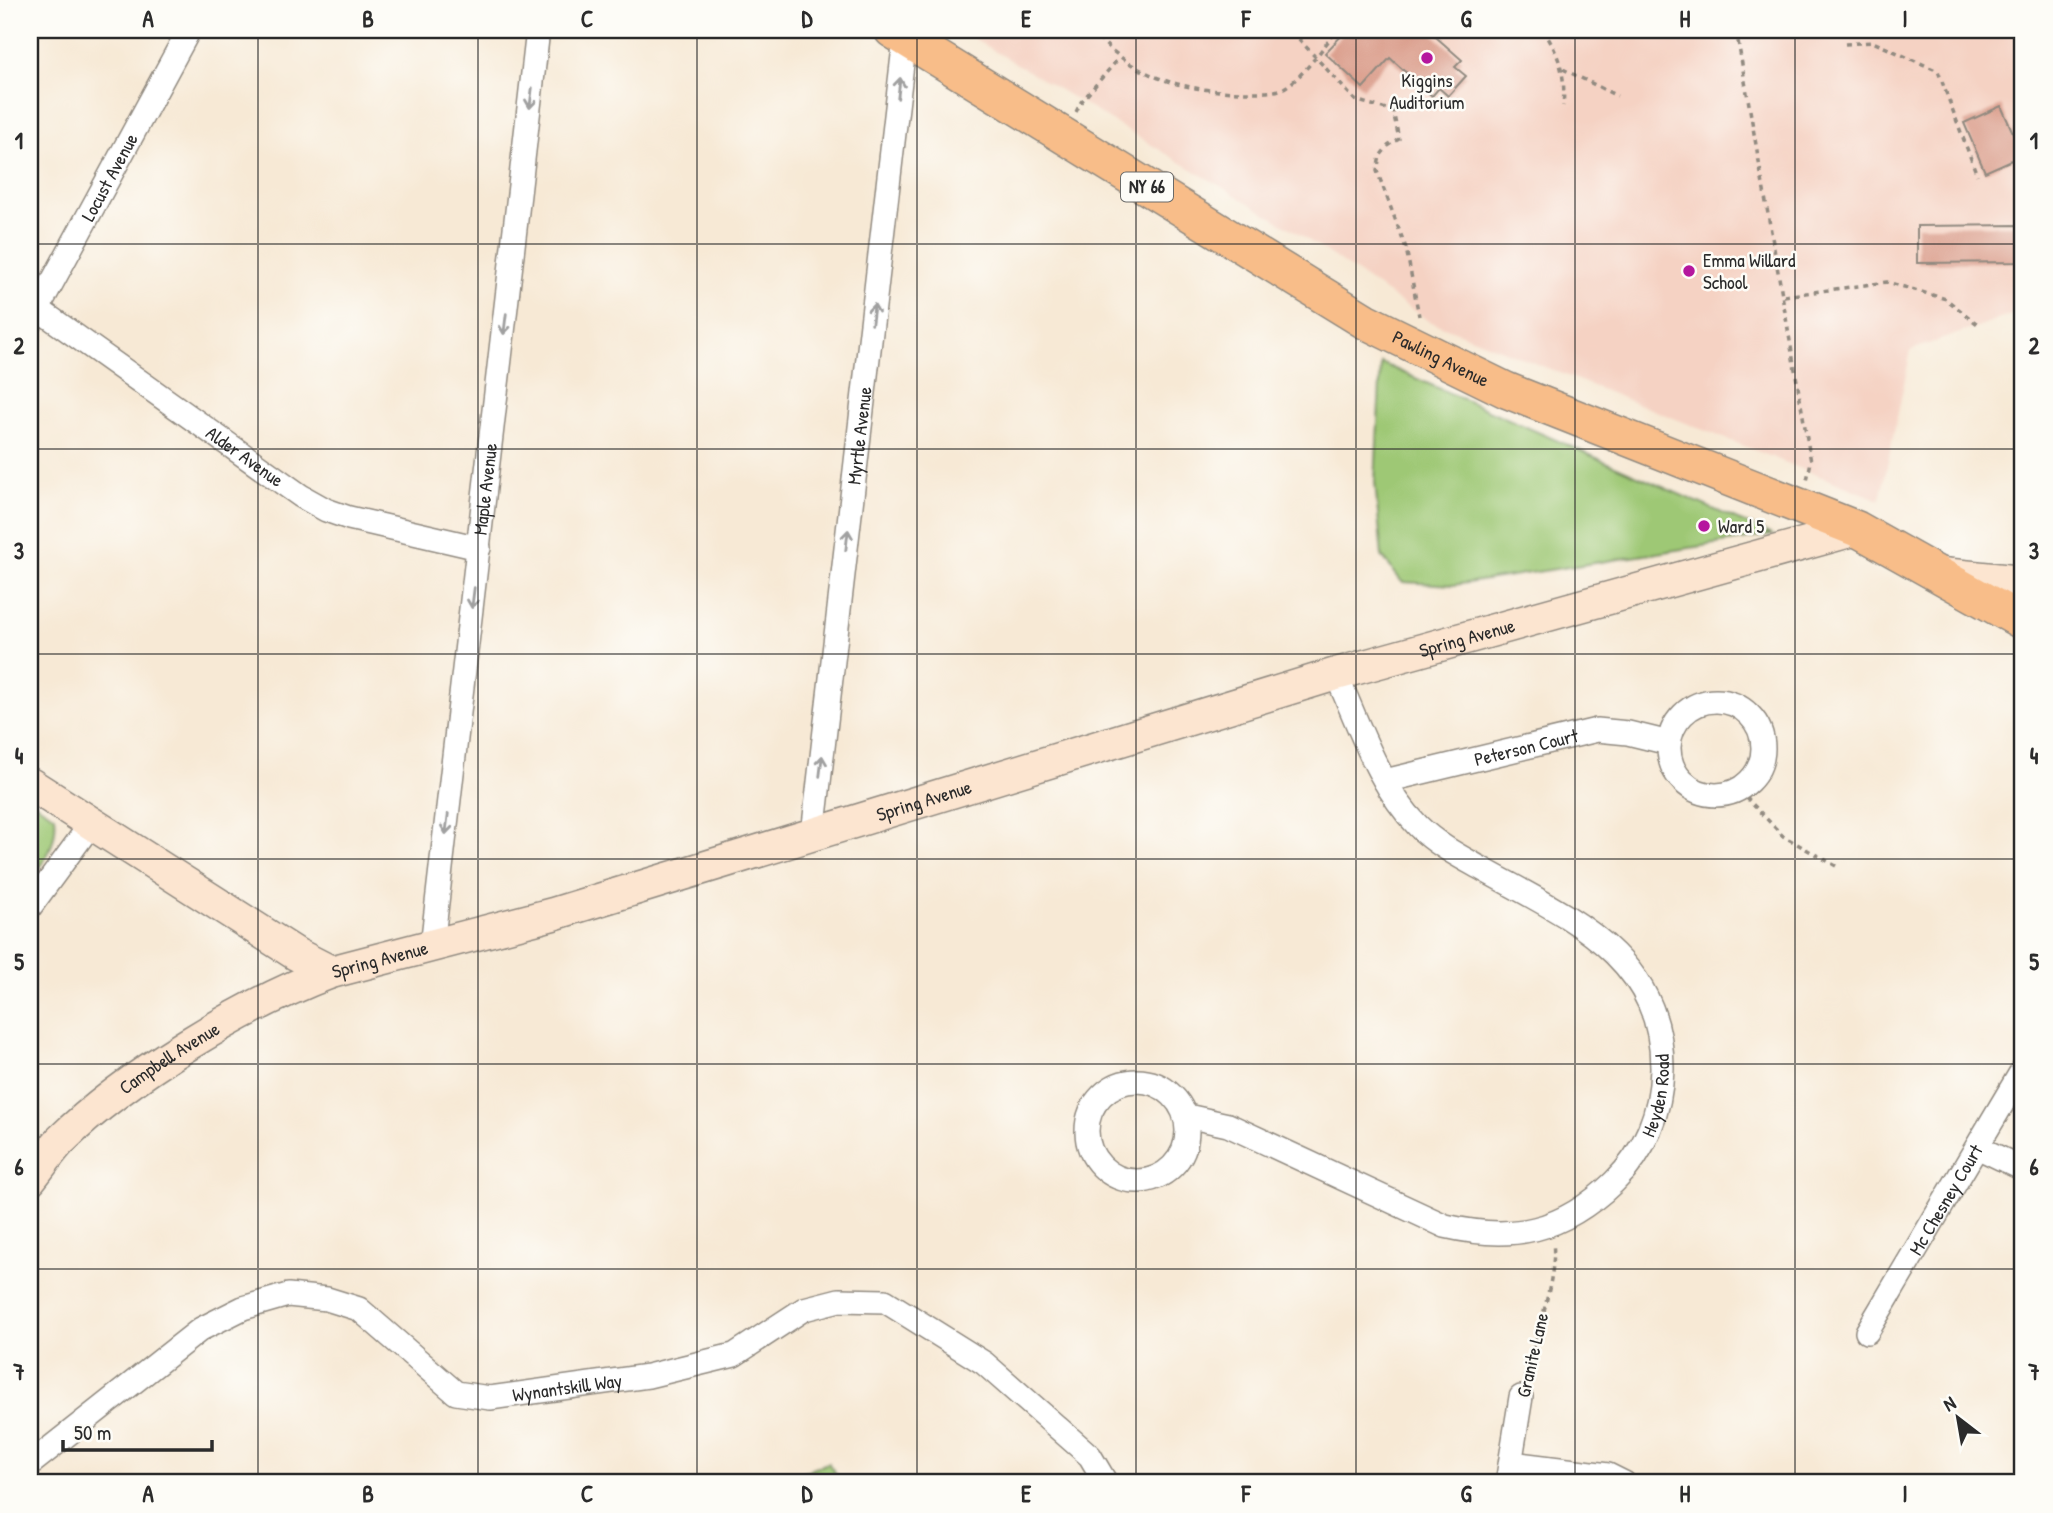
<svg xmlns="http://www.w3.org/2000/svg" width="2053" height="1513" viewBox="0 0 2053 1513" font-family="'Patrick Hand',sans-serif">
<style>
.built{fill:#f5d2c3}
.green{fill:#9ec874;stroke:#647a50;stroke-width:2}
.building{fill:#da9c8a}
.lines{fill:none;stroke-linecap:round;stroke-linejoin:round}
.street-casing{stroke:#918a80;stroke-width:26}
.secondary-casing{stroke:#918a80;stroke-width:35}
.primary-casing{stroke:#918a80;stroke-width:38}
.path{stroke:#918a80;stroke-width:3.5;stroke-dasharray:5 5;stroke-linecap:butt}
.street{stroke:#fff;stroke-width:23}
.secondary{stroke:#fce5d0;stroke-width:32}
.primary{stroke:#f8bd89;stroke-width:35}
.oneway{stroke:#a0a0a0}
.grid{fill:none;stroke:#2b2b2b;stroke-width:2;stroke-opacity:0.55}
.poi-dot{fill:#b5179e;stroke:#fdfcf7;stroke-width:2.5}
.labels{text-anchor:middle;stroke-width:5;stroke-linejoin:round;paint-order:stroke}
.shield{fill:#fdfcf7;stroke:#6a6a68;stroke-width:2}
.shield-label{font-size:18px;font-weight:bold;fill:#2b2b2b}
.poi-label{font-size:19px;fill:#2b2b2b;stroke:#fdfcf7;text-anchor:start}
.street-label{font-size:19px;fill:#2b2b2b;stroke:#fdfcf7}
.neatline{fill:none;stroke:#2b2b2b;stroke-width:2.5}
.grid-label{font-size:23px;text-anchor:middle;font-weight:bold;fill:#2b2b2b}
</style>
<rect width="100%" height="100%" fill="#fdfcf7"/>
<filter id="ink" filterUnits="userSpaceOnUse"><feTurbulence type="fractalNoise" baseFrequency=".0143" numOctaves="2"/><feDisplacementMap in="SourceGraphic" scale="14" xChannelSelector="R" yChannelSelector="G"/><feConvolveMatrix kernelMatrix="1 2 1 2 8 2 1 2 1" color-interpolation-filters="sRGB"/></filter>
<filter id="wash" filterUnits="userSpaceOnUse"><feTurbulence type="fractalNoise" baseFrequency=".00686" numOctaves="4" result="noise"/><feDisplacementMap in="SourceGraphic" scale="28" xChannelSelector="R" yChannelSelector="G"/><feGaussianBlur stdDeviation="1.57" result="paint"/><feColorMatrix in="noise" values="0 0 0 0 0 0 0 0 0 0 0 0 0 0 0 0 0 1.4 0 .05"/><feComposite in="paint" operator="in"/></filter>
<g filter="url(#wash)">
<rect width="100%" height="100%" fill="#f7e9d5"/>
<!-- built -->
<path class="built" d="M960 30H2023V311L1911 350 1880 500 1429 321 1295 231Z"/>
<!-- green -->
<path class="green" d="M1381 363 1772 535 1454 585 1402 582 1382 556 1375 482Z
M30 800 55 816C58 842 45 862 30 881Z
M828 1463 843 1483H775Z"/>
<g id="blocks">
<!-- building -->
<path class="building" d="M1347 30H1428L1462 60 1455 67 1466 76 1448 96 1439 88 1432 96 1390 58 1363 88 1325 53Z
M2001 106 2023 155 1985 172 1964 123Z
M2023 225V262L1917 263V226Z"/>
</g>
</g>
<g filter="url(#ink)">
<use href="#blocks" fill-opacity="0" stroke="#918a80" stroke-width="2"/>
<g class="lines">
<defs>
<g id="street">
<path id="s1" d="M38 309 301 496 326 510 349 518 479 548"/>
<path id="s2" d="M30 323 189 30"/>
<circle cx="1716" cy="748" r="47"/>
<path id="s3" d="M1385 781 1597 730 1628 733 1669 743"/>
<path id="s4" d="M813 834 905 38"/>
<path d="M30 907 91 824"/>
<path id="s5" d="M432 946 538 30"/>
<circle cx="1137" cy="1131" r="50"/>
<path id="s6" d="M1187 1116 1228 1125 1445 1226C1513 1242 1562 1232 1614 1182 1645 1152 1661 1112 1662 1069 1663 956 1568 917 1484 870 1461 857 1437 845 1418 826 1378 785 1359 725 1336 674"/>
<path d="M1977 1147 2023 1169"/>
<path id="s7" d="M1867 1332 2023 1069"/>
<path d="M1512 1463 1608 1475 1624 1483"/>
<path id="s8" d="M30 1464 201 1329 243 1308 288 1295 327 1299 359 1309 456 1393 490 1398 648 1376 734 1355 804 1309 839 1300 885 1301 984 1363 1090 1456 1106 1483"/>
<path d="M1507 1483 1521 1397"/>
</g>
<g id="secondary">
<path d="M1942 574 2023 582"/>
<path d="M30 784 296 954 331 972"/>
<path id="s9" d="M30 1179C40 1167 49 1153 60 1141 125 1077 245 1004 331 972L553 914 1336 674 1857 529"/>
</g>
<g id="primary">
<path id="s10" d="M892 30 1365 321 1506 390 1857 529 2023 622"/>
</g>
</defs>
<!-- street casing -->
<use href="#street" class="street-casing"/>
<!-- secondary casing -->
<use href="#secondary" class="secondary-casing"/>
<!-- primary casing -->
<use href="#primary" class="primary-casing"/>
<!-- path -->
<path class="path" d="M1092 30C1131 77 1185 92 1245 92 1255 92 1273 93 1282 89 1301 80 1324 46 1337 30
M1299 30 1297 37 1355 100 1393 111 1399 139 1388 146 1380 156 1377 171 1406 248 1419 316
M1543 30C1560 55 1566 76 1563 106
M1738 41 1811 462 1807 480
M1845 44 1873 42 1938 71 1977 175
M1563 69 1617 96
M1076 112 1081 102 1119 58
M1784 296 1887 282 1946 299 1980 326
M1739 790 1783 836 1836 866
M1525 1379C1534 1345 1558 1274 1553 1243"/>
<!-- street -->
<use href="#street" class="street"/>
<!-- secondary -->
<use href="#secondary" class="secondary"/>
<!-- primary -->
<use href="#primary" class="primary"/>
</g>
<!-- one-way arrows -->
<defs><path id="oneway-shaft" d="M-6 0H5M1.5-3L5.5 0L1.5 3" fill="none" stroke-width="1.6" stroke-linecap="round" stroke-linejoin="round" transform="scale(1.75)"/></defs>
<g class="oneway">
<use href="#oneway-shaft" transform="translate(899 88) rotate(-83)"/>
<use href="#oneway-shaft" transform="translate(531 98) rotate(97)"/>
<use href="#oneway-shaft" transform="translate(873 314) rotate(-83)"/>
<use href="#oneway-shaft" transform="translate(505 324) rotate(97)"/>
<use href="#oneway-shaft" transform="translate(847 540) rotate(-83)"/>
<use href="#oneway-shaft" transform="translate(473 598) rotate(97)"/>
<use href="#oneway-shaft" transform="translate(821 766) rotate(-83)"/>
<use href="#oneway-shaft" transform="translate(447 824) rotate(97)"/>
</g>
</g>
<!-- grid -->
<path class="grid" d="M258 30V1483M478 30V1483M697 30V1483M917 30V1483M1136 30V1483M1356 30V1483M1575 30V1483M1795 30V1483M30 244H2023M30 449H2023M30 654H2023M30 859H2023M30 1064H2023M30 1269H2023"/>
<!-- markers -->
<g class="poi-dot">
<circle cx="1427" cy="58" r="7"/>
<circle cx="1689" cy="271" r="7"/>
<circle cx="1704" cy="526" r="7"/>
</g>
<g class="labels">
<!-- shield labels -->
<rect class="shield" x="1121" y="172.5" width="52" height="29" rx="5"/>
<g class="shield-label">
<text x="1147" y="193">NY 66</text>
</g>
<!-- poi labels -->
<g class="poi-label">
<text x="1427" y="87" text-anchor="middle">Kiggins<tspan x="1427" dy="22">Auditorium</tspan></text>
<text x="1703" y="267">Emma Willard<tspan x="1703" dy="22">School</tspan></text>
<text x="1718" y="533">Ward 5</text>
</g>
<!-- street labels -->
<g class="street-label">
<text dy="7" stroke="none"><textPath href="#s2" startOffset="166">Locust Avenue</textPath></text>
<text dy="7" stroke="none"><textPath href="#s10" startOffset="640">Pawling Avenue</textPath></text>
<text dy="7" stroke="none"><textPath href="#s4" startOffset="401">Myrtle Avenue</textPath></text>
<text dy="7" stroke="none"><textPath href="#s1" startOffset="254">Alder Avenue</textPath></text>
<text dy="7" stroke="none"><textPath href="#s5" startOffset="460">Maple Avenue</textPath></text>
<text dy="7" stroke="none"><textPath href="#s9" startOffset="1554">Spring Avenue</textPath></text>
<text dy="7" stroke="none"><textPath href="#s3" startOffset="145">Peterson Court</textPath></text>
<text dy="7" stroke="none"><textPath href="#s9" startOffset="987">Spring Avenue</textPath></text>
<text dy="7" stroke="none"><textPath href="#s9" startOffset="420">Spring Avenue</textPath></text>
<text dy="7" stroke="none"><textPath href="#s9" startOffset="186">Campbell Avenue</textPath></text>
<text dy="7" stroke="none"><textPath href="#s6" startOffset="564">Heyden Road</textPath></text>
<text dy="7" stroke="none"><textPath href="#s7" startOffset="154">Mc Chesney Court</textPath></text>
<text transform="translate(1532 1355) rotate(-77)" y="7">Granite Lane</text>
<text dy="7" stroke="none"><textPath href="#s8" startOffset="625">Wynantskill Way</textPath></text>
</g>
</g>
<!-- margin -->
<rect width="2053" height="1513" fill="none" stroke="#fdfcf7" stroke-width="77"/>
<!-- north arrow -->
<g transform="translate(1958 1418) rotate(329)" stroke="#fdfcf7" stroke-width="5" paint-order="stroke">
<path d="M0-5L12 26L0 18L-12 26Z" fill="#2b2b2b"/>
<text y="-10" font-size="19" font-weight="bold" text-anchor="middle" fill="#2b2b2b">N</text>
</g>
<!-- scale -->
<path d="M63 1440v10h149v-10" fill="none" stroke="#2b2b2b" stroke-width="3.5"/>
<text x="74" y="1440" font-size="21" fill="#2b2b2b" stroke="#fdfcf7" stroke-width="5" paint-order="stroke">50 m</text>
<rect x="38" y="38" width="1976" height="1436" class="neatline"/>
<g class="grid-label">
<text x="148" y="27">A</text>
<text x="368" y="27">B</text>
<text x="587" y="27">C</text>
<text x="807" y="27">D</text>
<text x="1026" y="27">E</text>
<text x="1246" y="27">F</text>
<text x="1466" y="27">G</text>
<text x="1685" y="27">H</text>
<text x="1905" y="27">I</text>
<text x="19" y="149">1</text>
<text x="2034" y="149">1</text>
<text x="19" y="354">2</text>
<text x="2034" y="354">2</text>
<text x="19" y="559">3</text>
<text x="2034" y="559">3</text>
<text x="19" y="764">4</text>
<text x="2034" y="764">4</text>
<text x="19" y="970">5</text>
<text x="2034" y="970">5</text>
<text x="19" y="1175">6</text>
<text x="2034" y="1175">6</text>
<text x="19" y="1380">7</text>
<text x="2034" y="1380">7</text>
<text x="148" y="1502">A</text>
<text x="368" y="1502">B</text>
<text x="587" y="1502">C</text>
<text x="807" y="1502">D</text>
<text x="1026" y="1502">E</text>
<text x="1246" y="1502">F</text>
<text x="1466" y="1502">G</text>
<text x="1685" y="1502">H</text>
<text x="1905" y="1502">I</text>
</g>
</svg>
